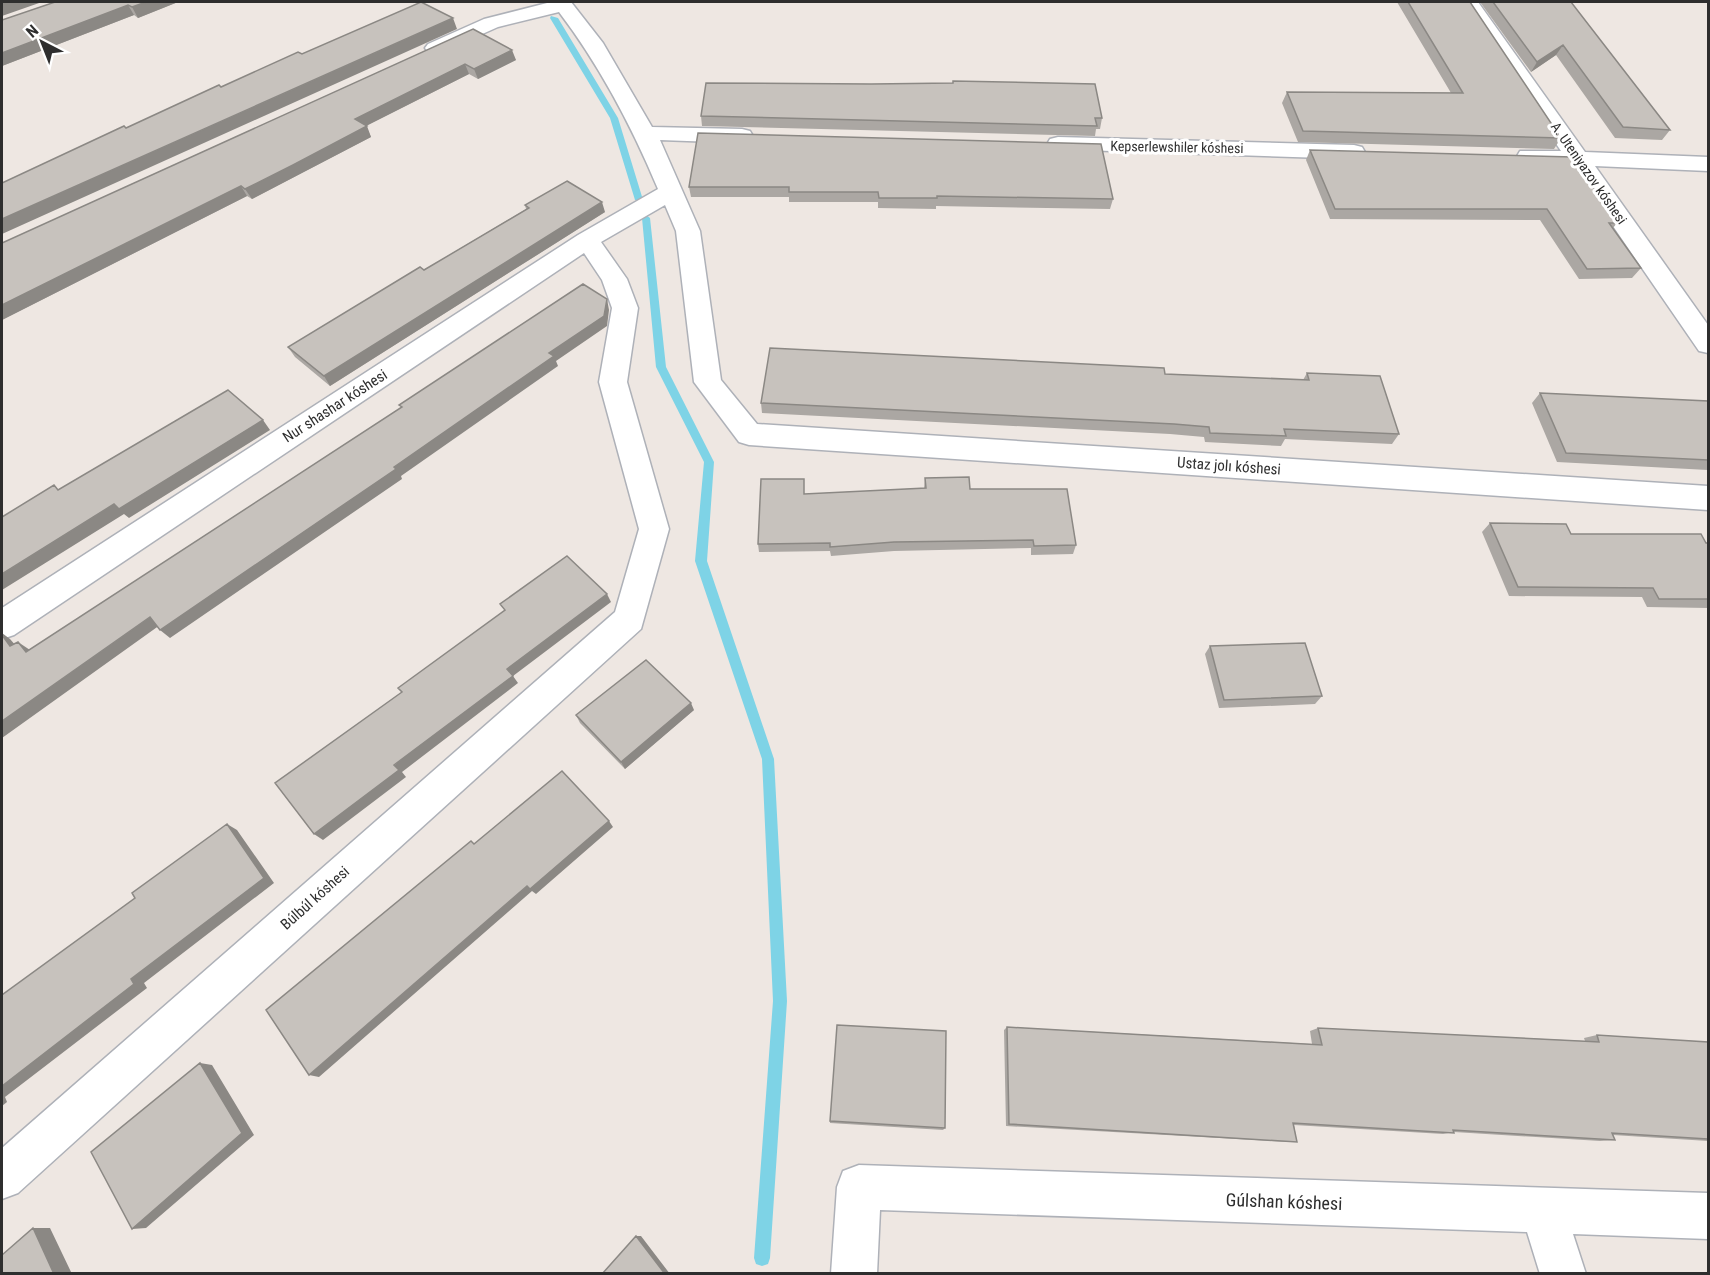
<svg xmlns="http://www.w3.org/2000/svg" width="1710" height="1275" viewBox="0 0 1710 1275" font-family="'Roboto Condensed',sans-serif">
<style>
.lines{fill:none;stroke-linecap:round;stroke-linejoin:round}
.stream{fill:#7ed3e6;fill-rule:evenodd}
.minor-casing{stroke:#aeb1b8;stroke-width:3}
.minor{fill:#fff;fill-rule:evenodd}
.wall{fill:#aba7a3}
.shaded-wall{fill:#8b8884}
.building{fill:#c7c2bd;stroke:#8b8884;stroke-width:1.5}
.labels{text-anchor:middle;stroke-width:6;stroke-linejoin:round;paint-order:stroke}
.far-street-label{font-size:14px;fill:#2e2e2e;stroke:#fff}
.street-label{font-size:15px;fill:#2e2e2e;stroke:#fff}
.near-street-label{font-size:18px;fill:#2e2e2e;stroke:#fff}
</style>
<rect width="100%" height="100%" fill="#eee7e2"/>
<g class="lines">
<!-- stream -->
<path class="stream" d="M551 16 558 18 618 118 643 200 642 202 635 200 610 118 550 18Z
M646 215 650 218 666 367 714 462 707 561 774 759 787 1001 770 1258 768 1264 762 1266 756 1264 754 1258 773 1001 762 759 695 561 704 462 656 367 642 218Z"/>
<defs>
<path id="minor" d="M551 2H571L603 43 652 127 742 129 750 131 753 136 750 141 742 143 660 140 700 231 721 380 757 424 1708 486V510L749 445 739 442 694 382 676 231 665 205 601 242 627 279 638 308 627 382 669 529 641 629 18 1193 2 1199V1148L615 612 639 529 599 382 612 308 602 280 584 253 14 635 2 639V608L578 235 658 189C632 127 600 66 559 12L498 27 442 52H428L425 48 428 44 484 19Z
M1460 2H1478L1585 152 1708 157V171L1595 166 1708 325V353L1699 351 1571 165 1520 161 1517 156 1520 151H1561Z
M1058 137 1354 145 1362 147 1365 152 1362 157 1354 159 1050 149 1047 144 1050 139Z
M859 1165 1708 1193V1239L1573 1234 1586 1274H1540L1527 1232 880 1210 877 1274H831L837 1187 843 1171Z"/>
</defs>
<!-- minor casing -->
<use href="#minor" class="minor-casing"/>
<!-- minor -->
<use href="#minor" class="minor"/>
</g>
<!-- wall -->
<path class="wall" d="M55 2H178L138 18 134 15 2 66V20Z
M1397 2H1470L1561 138 1554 149 1298 142 1282 103 1287 92 1451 93Z
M1480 2H1571L1670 130 1662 140 1615 138 1556 55 1531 72Z
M473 29 516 60 478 79 469 74 366 126 371 137 298 175 252 199 247 196 2 320V243Z
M701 116 1102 118 1100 129H1096L1095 136 702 126Z
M698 133 1113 199 1110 209 936 206V209L878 208V202H789V197H691L689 187Z
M1310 150 1617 223 1613 228 1641 268 1632 278 1579 279 1540 220 1330 219 1306 160Z
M525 205 605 212 330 386 295 357 288 347 424 270 526 209Z
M1307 373 1399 434 1392 444 1285 439 1281 446 1205 442 1204 437 1170 434 762 413 761 403 1165 374 1303 380Z
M1540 393 1708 401V470L1557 462 1532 403Z
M925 478 970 489 1076 545 1073 554 1031 555V548L894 551 831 556 830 551 759 552 758 544 805 494 924 488Z
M1490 523 1571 534 1708 543V608L1647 607 1642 597 1509 596 1482 532Z
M1210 646 1322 696 1315 704 1219 708 1205 654Z
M694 710 625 769 580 723 576 715Z
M1007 1027 1312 1044 1310 1031 1318 1028 1585 1041 1584 1038 1597 1035 1708 1042V1141L1613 1135 1615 1140 1600 1141 1454 1132 1443 1134 1294 1125 1297 1142H1288L1006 1126 1004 1030Z
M830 1121 945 1128 943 1130 830 1123Z"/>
<!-- shaded-wall -->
<path class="shaded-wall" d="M7 2H42L2 16V3Z
M146 2H178L138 18 132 7Z
M128 5 134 15 2 66V53Z
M453 18 457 29 2 234V219Z
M1563 45 1556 55 1531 72 1537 62Z
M512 50 516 60 478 79 474 69Z
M465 64 469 74 360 129 355 119Z
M367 126 371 137 252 199 245 189Z
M241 186 247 196 2 320V305Z
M602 202 605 212 330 386 324 376Z
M607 299 609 310 607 326 556 361 558 366 401 476 402 479 170 638 160 630 394 467 549 353Z
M263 420 270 430 129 518 124 514 2 590V574L114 504Z
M607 594 611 602 513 676 518 683 402 772 406 777 323 840 314 834 507 669Z
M150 617 160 625 2 738V721Z
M2 633 10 639 23 654 10 646 2 635Z
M18 642 30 650 26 652Z
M691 703 694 710 625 769 621 762Z
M609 821 613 827 536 894 532 891 319 1077 309 1075 527 886Z
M227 824 237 830 274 883 144 983 147 988 5 1097 7 1102 2 1106V1086L131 979Z
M200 1063 212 1065 254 1135 146 1228 132 1229Z
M33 1228H50L72 1274H54Z
M636 1236H641L670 1274H665Z"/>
<!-- building -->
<path class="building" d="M55 2H146L132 7 128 5 2 53V20Z
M421 2 453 18 2 219V183L124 126 126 128 219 85 221 87 298 52 302 54Z
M1408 2H1470L1561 138 1303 131 1287 92 1463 93Z
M1493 2H1571L1670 130 1623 127 1563 45 1537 62Z
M473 29 512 50 474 69 465 64 355 119 367 126 293 165 245 189 241 186 2 305V243Z
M953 81 1095 84 1102 118H1095L1097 126 701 116 706 83 871 84 953 83Z
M698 133 1101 144 1113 199 937 196V198H879L878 192H789V187H689Z
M1310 150 1573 157 1617 223H1609L1641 268 1587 269 1547 209H1335Z
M567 181 602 202 324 376 288 347 420 267 424 270 529 208 525 205Z
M583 284 607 299 604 316 549 353 554 356 394 467 396 469 160 630 150 617 2 721V635L10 646 18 642 26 652 402 407 399 405Z
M770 348 1164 368 1165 374 1309 380 1307 373 1380 376 1399 434 1284 429 1286 436 1210 433 1209 427 1174 424 761 403Z
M228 390 263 420 119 509 114 504 2 574V517L54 485 58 490Z
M1540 393 1708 401V460L1566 453Z
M969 477 970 489H1067L1076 545 1034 546 1033 540 894 542 830 547V543L758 544 761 479H804V494L926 488 925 478Z
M1490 523 1566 524 1571 534H1701L1706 543H1708V599H1659L1653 588 1518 587Z
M567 556 607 594 507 669 513 676 394 765 399 770 314 834 275 783 402 692 398 688 505 610 500 604Z
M1305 643 1322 696 1224 700 1210 646Z
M646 660 691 703 621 762 576 715Z
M562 771 609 821 530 889 527 886 309 1075 266 1010 471 841 474 844Z
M227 824 264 878 131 979 134 984 2 1086V995L135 898 132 893Z
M837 1025 946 1031 945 1128 830 1121Z
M1007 1027 1322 1045 1318 1028 1599 1042 1597 1035 1708 1042V1139L1612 1133 1615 1140 1453 1130 1454 1133 1293 1123 1297 1142 1009 1124Z
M200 1063 242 1133 132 1229 91 1152Z
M33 1228 54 1274H2V1255Z
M636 1236 665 1274H602Z"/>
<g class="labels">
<!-- far-street labels -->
<g class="far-street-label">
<text transform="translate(1177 147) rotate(1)" y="5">Kepserlewshiler kóshesi</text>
<text transform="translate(1589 173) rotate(55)" y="5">A. Uteniyazov kóshesi</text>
</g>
<!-- street labels -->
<g class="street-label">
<text transform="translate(335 406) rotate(-33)" y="5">Nur shashar kóshesi</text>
<text transform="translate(1229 466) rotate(4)" y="5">Ustaz jolı kóshesi</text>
<text transform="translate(315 898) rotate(-42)" y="5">Búlbúl kóshesi</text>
</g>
<!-- near-street labels -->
<g class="near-street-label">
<text transform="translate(1284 1202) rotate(2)" y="6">Gúlshan kóshesi</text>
</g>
</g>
<!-- border -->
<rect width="1710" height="1275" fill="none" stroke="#2e2e2e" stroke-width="6"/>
<!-- north arrow -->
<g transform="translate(42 42) rotate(318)" stroke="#ffffff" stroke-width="4.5" paint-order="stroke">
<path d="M0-4.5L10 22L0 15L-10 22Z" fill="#2e2e2e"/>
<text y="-9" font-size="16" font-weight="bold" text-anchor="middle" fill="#2e2e2e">N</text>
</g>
</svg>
